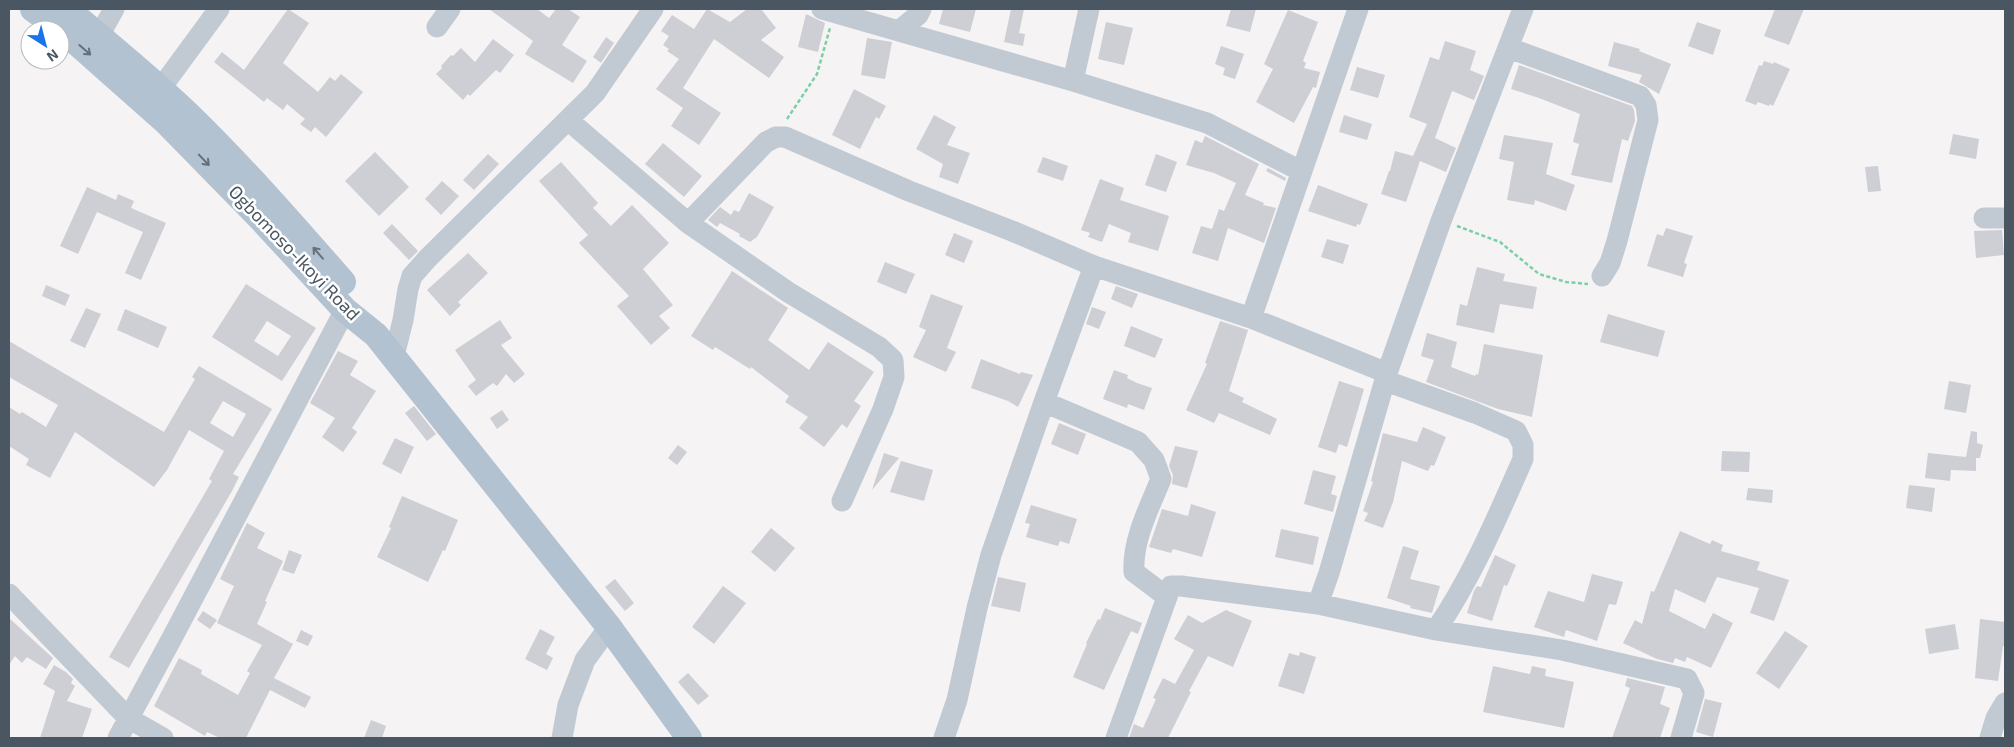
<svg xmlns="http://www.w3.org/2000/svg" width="2014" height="747" viewBox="0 0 2014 747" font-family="'Exo 2',sans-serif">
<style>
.building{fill:#cdcfd5;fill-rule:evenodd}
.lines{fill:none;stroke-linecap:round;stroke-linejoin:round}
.path{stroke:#7ad0a6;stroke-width:2.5;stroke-dasharray:4 2.5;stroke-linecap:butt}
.minor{stroke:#c1cad2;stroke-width:21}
.major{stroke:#b3c2d1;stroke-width:26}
.oneway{stroke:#64717d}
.labels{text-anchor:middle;stroke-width:5;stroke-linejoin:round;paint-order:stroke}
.street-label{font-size:18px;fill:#4a5661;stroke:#fff}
</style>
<rect width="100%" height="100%" fill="#f5f3f3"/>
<!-- building -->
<path class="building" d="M288 9 309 23 283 63 318 92 330 77 335 81 341 74 363 92 326 137 315 127 311 132 300 124 305 119 287 104 283 110 267 98 264 102 214 62 222 52 244 70Z
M489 9H537L549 18 556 9H568L580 17 562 45 587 61 573 83 525 54 533 41Z
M707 9 730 22 747 9H761L776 28 761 40 784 57 769 78 714 39 683 88 721 113 699 145 671 126 683 108 656 89 679 59 667 51 669 49 663 45 669 36 661 31 672 15 694 29Z
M943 9H976L970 32 939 24Z
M1011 9H1024L1019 33 1025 34 1023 46 1004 42Z
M1231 9H1256L1250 32 1226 26Z
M1775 9H1804L1789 45 1764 36Z
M1288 10 1318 22 1303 61 1306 63 1304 68 1320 72 1316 88 1313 87 1294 123 1256 102 1273 69 1264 64Z
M806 14 825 23 818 52 798 47Z
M1106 22 1133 28 1124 65 1098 59Z
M1697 22 1721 30 1713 55 1688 46Z
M606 37 614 43 601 63 593 57Z
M867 38 892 42 885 79 861 75Z
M493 39 514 55 500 73 496 70 470 96 468 94 463 100 436 74 442 68 441 66 451 55 453 56 461 48 475 62Z
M1445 41 1476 51 1470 70 1484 76 1474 100 1452 91 1435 138 1456 148 1446 172 1420 161 1406 202 1381 194 1389 171H1390L1395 151 1413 156 1427 124 1409 117 1430 57 1439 60Z
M1614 42 1640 49 1639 51 1671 64 1659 94 1639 82 1642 75 1608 66Z
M1221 46 1244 54 1235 79 1223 75 1225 68 1215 64Z
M1764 61 1773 64 1774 62 1790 69 1773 106 1770 104 1769 106 1758 102 1756 105 1745 101 1759 65 1762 66Z
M1519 65 1632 106 1634 110 1635 121 1628 141 1622 139 1612 183 1571 175 1579 144 1573 142 1580 114 1539 98 1511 89Z
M1357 67 1385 75 1378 98 1350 90Z
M854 89 886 106 879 119 876 117 860 149 832 135Z
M934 115 956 127 947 145 970 153 958 184 939 177 943 164 916 149Z
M1344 115 1372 124 1367 140 1339 132Z
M1953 134 1979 139 1976 159 1949 154Z
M1504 135 1553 143 1546 174 1575 185 1566 211 1535 200 1534 205 1507 200 1514 162 1499 159Z
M1205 136 1259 164 1245 195 1264 203 1263 205 1276 208 1264 243 1228 228 1218 261 1192 253 1201 226 1212 229 1219 209 1224 211 1236 183 1214 173 1186 165 1195 140 1202 143Z
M663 143 702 176 684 197 645 164Z
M375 152 409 187 379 216 345 181Z
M488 154 499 164 474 190 463 180Z
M1156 154 1177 162 1166 192 1145 185Z
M1043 157 1068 166 1063 181 1037 172Z
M561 162 598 203 593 208 611 226 632 205 669 243 643 269 673 305 659 316 670 328 651 345 617 306 629 296 579 243 588 235 539 181Z
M1878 166 1881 191 1868 192 1865 167Z
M1268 168 1286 178 1285 181 1266 171Z
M1100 179 1124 188 1120 200 1169 216 1158 251 1128 242 1131 233 1109 224 1102 242 1088 237 1090 233 1081 230Z
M442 181 459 196 441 215 425 199Z
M1318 185 1368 204 1360 225 1357 224 1356 227 1308 211Z
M87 187 116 200 118 194 134 201 131 208 166 223 141 280 125 273 143 232 97 212 78 254 60 246Z
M749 193 774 207 757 237 750 242 739 236 740 234 720 223 717 227 708 220 720 207 731 215 734 210 739 212Z
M392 224 418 251 409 260 383 233Z
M1666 228 1693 236 1684 263 1687 264 1683 277 1647 266 1657 234 1663 236Z
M2002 230 2004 255 1976 258 1974 231Z
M954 233 973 241 964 263 945 255Z
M1327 239 1349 245 1343 264 1321 257Z
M468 253 488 273 458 302 461 305 450 316 427 290Z
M885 262 915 274 906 294 877 282Z
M1477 267 1505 274 1503 281 1537 287 1533 309 1500 304 1494 333 1456 325 1460 304 1467 306Z
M732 271 788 308 768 340 809 370 828 342 874 372 854 401 861 406 847 428 842 424 824 447 799 428 808 417 785 402 789 396 751 367 750 369 715 347 713 350 691 336Z
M246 284 316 328 282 381 212 337ZM267 321 291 336 278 356 254 341Z
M46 285 70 295 65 306 42 296Z
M1116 286 1138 294 1132 308 1111 299Z
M931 294 963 306 947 348 956 352 946 372 913 357 926 330 919 327Z
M1092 307 1106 312 1099 329 1086 324Z
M86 308 101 314 85 348 70 341Z
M125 309 167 327 158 348 117 330Z
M1608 314 1665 331 1658 357 1600 342Z
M500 320 512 338 501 345 525 374 514 383 506 374 497 386 493 383 476 396 468 386 476 380 455 350Z
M1220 321 1248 330 1229 391 1244 398 1242 402 1277 419 1270 435 1219 413 1214 423 1186 410 1207 364 1205 363Z
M1131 326 1163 339 1155 358 1124 346Z
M1427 333 1457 342 1451 367 1475 376 1476 374 1478 375 1484 344 1543 355 1532 417 1498 409 1426 382 1434 360 1421 356Z
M9 341 164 432 195 379 192 377 199 366 272 409 233 474 239 477 232 491 129 668 109 657 212 481 209 479 224 451 189 430 167 470 154 487 75 432 50 478 26 465 29 459 9 446V407L20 414 22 412 46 427 58 405 9 377ZM223 401 246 414 233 437 210 423Z
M338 351 358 361 350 375 376 391 352 428 357 432 343 452 322 437 335 418 310 403Z
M981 359 1020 374 1021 372 1033 375 1018 407 1008 401 971 388Z
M1114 370 1128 375 1127 378 1137 383 1152 388 1144 410 1128 404 1127 408 1103 399Z
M1339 381 1364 389 1347 447 1339 444 1336 453 1318 447Z
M1949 381 1971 385 1966 413 1944 409Z
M414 406 436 434 427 441 405 413Z
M502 410 509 420 497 429 490 418Z
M1059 423 1086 434 1078 455 1051 444Z
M1423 427 1446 437 1434 466 1431 465 1428 471 1402 461 1393 502 1383 528 1364 521 1368 513 1363 511 1373 482 1371 481 1383 433 1417 442Z
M1971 431 1977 432V443L1983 445 1980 458H1976V471L1951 470 1950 481 1925 478 1928 453 1966 457Z
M395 438 414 447 401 474 382 464Z
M678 445 687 452 677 465 668 458Z
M1175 446 1198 451 1187 488 1172 484 1173 475 1169 466Z
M1722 451 1750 452 1749 472 1721 471Z
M884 453 899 458 872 490Z
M901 461 933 470 924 501 890 492Z
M1313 470 1336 476 1331 494 1337 496 1333 512 1304 504Z
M1909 485 1935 488 1932 512 1906 508Z
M1748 488 1773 490 1772 503 1746 500Z
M402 496 458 520 445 551 443 550 428 582 377 557 391 528 389 527Z
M1191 504 1216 512 1202 557 1173 549 1171 553 1149 547 1162 509 1188 516Z
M1031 505 1077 519 1069 544 1060 541 1058 546 1026 537 1030 524 1025 523Z
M247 523 265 533 257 548 283 561 265 601 267 602 257 624 293 644 274 678 311 697 305 708 270 690 246 738H220L207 732 205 736 154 706 179 658 202 670 201 674 238 695 250 673 247 671 262 645 217 623 234 586 220 579Z
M771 528 795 548 775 572 751 552Z
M1281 529 1319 537 1313 565 1275 557Z
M1680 531 1710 544 1712 540 1723 545 1721 551 1760 562 1757 570 1789 580 1774 621 1750 613 1759 588 1717 577 1705 603 1675 589 1669 611 1705 629 1713 613 1733 623 1711 668 1687 657 1685 662 1675 658 1673 663 1657 659 1623 643 1635 620 1642 624 1651 591 1654 592Z
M1403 546 1419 551 1410 579 1440 586 1432 613 1410 608 1411 606 1387 598Z
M289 550 302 555 294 574 282 570Z
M1495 555 1516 565 1507 586 1504 585 1492 621 1467 613 1474 591 1477 586 1481 587Z
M1592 574 1623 582 1616 605 1609 604 1597 641 1566 630 1564 637 1534 627 1548 591 1584 602Z
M998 577 1026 583 1020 612 991 606Z
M615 579 634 603 625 611 605 587Z
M723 586 746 603 714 644 692 627Z
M1105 608 1142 623 1138 634 1131 631 1104 690 1073 677 1087 644 1086 643 1098 619 1100 620Z
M1226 610 1252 621 1233 667 1208 656 1189 691 1191 692 1168 738H1129L1134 724 1143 728 1156 699 1153 698 1163 678 1175 684 1194 650 1174 639 1188 615 1202 623Z
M203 611 217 620 210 629 197 620Z
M9 618 53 658 46 669 27 657 22 663 15 656 9 665Z
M1980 619 2005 622V646H2003L1998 681 1975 678Z
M1955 624 1959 649 1929 654 1925 629Z
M540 629 555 637 546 654 553 658 547 670 525 659Z
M301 630 313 636 308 646 296 641Z
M1785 631 1808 646 1779 689 1756 673Z
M1300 652 1316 657 1304 694 1278 686 1289 653 1299 656Z
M54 665 66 672 73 679 71 683 75 686 67 701 92 709 82 738H40L55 691 43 684Z
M1493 666 1530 674 1532 666 1546 669 1545 676 1574 682 1564 728 1483 712Z
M688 673 709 696 698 705 678 682Z
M1627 678 1665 687 1660 704 1670 708 1660 738H1612L1630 688 1625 686Z
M1705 699 1722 703 1713 737 1696 732Z
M371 720 386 726 382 738H364Z"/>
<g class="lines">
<!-- path -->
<path class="path" d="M787 119 817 74 830 28
M1457 226 1500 242 1539 274 1566 282 1588 284"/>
<!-- minor -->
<path class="minor" d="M822 9 1073 81 1207 123 1301 171
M437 27 450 9
M900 30 918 15 921 9
M99 36 114 9
M1509 48 1640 96 1646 105 1648 120 1617 241 1610 263 1602 276
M1073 81 1089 9
M161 88 219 9
M568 120 688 223 788 292 879 347 893 360 894 377 883 409 842 501
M1984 218H2005
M688 223 766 142 776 137H785L909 191 1012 231 1094 266 1251 318 1387 373
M1251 318 1358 9
M394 356 403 320 408 289 412 276 428 258 595 93 653 9
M1386 381 1475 413 1516 431 1523 445V459C1497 518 1472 577 1436 630
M1044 402 1138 442 1154 460 1161 479C1149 508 1132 541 1134 572L1167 597
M9 594 128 718 163 738
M1318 604 1329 573 1387 373 1441 221 1523 9
M118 738 172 638 345 310
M562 738 568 705 585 660 609 627
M944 738 957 700 977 608 991 555 1044 402 1094 266
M1116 738 1171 586H1181L1318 604 1436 630 1562 650 1687 679 1694 693 1681 738
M1990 738 1996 718 2005 703"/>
<!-- major -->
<path class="major" d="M33 9 60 28 165 121 260 218 345 310 376 335 609 627 689 738
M67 9C109 45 153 80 193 119 246 171 294 226 343 282"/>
</g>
<!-- one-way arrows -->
<defs><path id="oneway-shaft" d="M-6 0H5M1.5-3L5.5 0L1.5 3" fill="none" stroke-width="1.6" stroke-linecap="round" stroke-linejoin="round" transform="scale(1.25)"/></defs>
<g class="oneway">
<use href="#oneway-shaft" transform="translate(85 50) rotate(41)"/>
<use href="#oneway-shaft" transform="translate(204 160) rotate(46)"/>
<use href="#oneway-shaft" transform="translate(318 253) rotate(-131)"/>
</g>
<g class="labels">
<!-- street labels -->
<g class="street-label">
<text transform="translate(294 253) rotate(46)" y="6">Ogbomoso-Ikoyi Road</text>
</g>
</g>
<!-- border -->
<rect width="2014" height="747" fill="none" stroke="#4a5661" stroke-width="20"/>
<!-- north arrow -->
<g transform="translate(45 45) rotate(144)"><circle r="24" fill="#ffffff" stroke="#b7bbc0"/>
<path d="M0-4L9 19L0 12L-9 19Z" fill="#1a73e8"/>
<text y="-8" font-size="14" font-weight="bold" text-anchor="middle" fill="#4a5661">N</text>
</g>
</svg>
